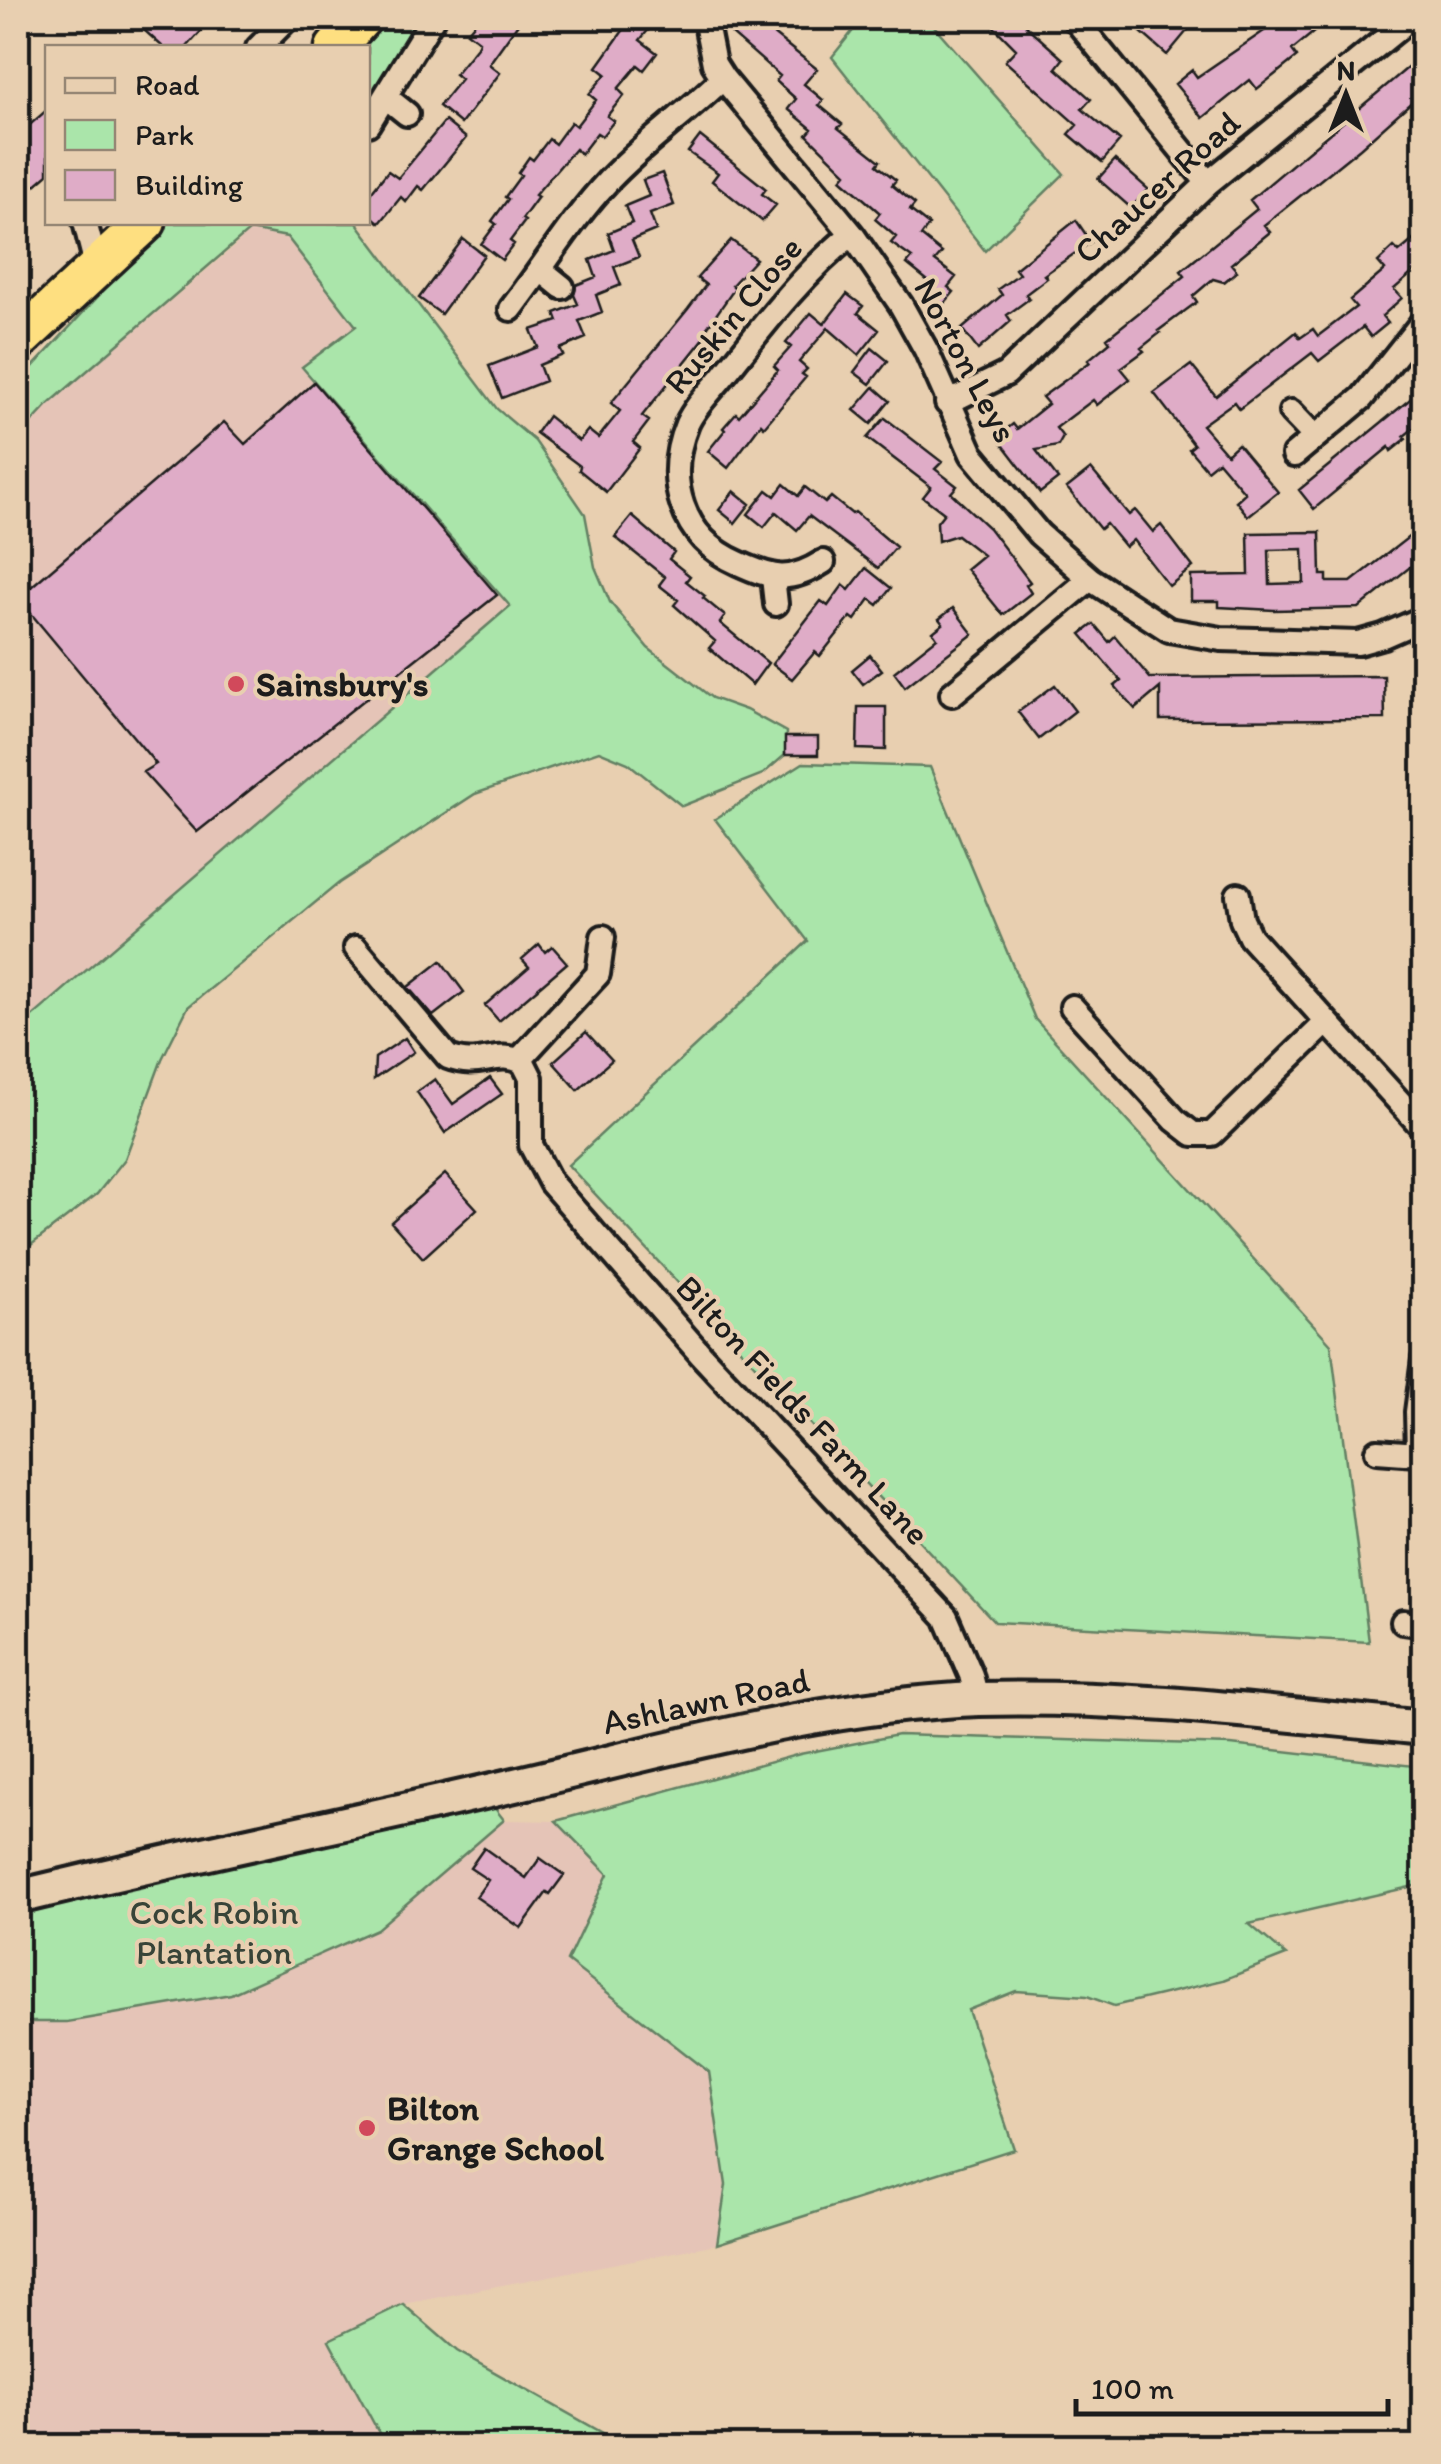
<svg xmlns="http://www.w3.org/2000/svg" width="1441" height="2464" viewBox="0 0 1441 2464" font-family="Itim,sans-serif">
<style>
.built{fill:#e5c4b7}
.green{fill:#aae5aa;stroke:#638063;stroke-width:2.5}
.building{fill:#dfacc7;stroke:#1c1c1c;stroke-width:2.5;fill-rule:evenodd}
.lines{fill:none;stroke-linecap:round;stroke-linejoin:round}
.minor-casing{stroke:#1c1c1c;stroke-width:30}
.secondary-casing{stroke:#1c1c1c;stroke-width:40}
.trunk-casing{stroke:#1c1c1c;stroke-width:45}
.minor{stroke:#e8cfb0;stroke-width:22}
.secondary{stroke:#e8cfb0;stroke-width:32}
.trunk{stroke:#fedf80;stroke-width:38}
.poi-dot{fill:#d1495b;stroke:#e8cfb0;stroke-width:4}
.labels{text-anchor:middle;stroke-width:8;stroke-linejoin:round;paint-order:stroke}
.street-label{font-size:35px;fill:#1c1c1c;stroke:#e8cfb0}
.poi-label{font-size:35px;font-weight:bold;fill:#1c1c1c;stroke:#e8cfb0;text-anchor:start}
.park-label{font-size:35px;fill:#384438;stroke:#e8cfb0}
</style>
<rect width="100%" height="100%" fill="#e8cfb0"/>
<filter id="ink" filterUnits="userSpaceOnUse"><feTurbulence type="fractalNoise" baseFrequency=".01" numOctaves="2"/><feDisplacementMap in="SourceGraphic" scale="20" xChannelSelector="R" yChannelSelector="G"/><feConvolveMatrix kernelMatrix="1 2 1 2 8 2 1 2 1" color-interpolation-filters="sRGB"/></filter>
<g filter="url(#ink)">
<!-- built -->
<path class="built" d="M250 230 287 237 357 326 303 368 510 606 18 1029V437L50 403 235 246Z
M504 1820 556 1821 609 1874 567 1961 709 2072 726 2185 717 2244 403 2304 329 2340 386 2446H18V2022H67L377 1929Z"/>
<!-- green -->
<path class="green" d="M375 18H422L383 81 368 94V48H351Z
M863 18H927L1064 174 985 251 832 57Z
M166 223H357L497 409 535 441 585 514 595 567 610 602 648 648 712 698 746 710 786 732 785 755 763 774 682 806 628 763 599 751 475 794 339 883 188 1007 162 1059 125 1159 97 1194 18 1255V1029L510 606 302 367 356 326 287 237 250 230 50 403 18 437V383Z
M803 763 930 767 1035 1019 1331 1344 1369 1642 995 1622 568 1165 808 941 715 819Z
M898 1735 1231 1745 1423 1767V1884L1249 1924 1286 1955 1223 1980 1114 2006 1087 1996 1016 1991 968 2010 1014 2149 717 2244 726 2185 709 2072 567 1961 608 1874 556 1821 800 1754Z
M490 1802 504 1820 377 1929 231 1994 67 2022H18V1909L169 1880 350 1830Z
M403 2304 457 2351 626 2446H386L329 2340Z"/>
<!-- building -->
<path class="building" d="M157 18H213L186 48H164L145 31Z
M479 18H522L489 64 500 73 461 124 439 106 461 79 455 74 477 47 479 41 467 32Z
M632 18H658L640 40 657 53 644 70 638 65 618 89 624 95 607 116 614 121 602 136 597 133 581 154 575 149 535 195 538 197 522 219 525 221 510 241 514 244 502 260 481 244 496 224 492 221 508 199 505 197 521 175 518 173 529 157 533 160 549 139 555 144 571 122 576 126 596 100 589 94 606 74 597 67Z
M747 18H776L767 29 817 69 804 84 823 100 819 105 842 124 838 128 880 161 877 165 896 180 892 185 915 204 910 210 929 225 921 236 942 253 935 261 956 277 948 287 954 292 943 305 922 288 928 281 907 264 912 258 891 243 896 237 875 219 880 213 841 179 846 173 807 135 812 129 788 109 796 99 776 81 780 76 732 34Z
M985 18H1035L1026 26 1063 59 1056 68 1091 99 1082 109 1120 141 1102 162 1069 134 1077 125 1005 61 1016 49Z
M1125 18H1172L1187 31 1167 55Z
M1283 18H1331L1292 50 1297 57 1257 89 1250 80 1203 118 1175 84 1192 70 1197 77Z
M1424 54V91L1360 148 1264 225 1270 232 1231 264 1237 271 1224 282 1213 279 1193 296 1197 302 1158 331 1160 333 1141 348 1144 351 1121 368 1130 379 1097 405 1093 400 1056 428 1063 437 1058 446 1036 450 1058 479 1040 493 997 437 1013 424 1017 429 1048 404 1042 397 1090 362 1088 360 1110 342 1107 338 1185 276 1181 271 1257 209 1250 200Z
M48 109V174L18 200V135Z
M445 121 466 138 423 190 418 186 406 202 401 197 380 223 368 213V196L388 171 398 178Z
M700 136 766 189 762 194 776 205 762 221 712 181 718 173 688 152Z
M1115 160 1148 189 1131 208 1098 179Z
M662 173 674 205 650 214 656 230 632 240 639 257 614 267 621 285 596 295 602 312 579 321 586 338 560 349 563 355 539 365 545 381 502 398 489 366 538 347 531 330 558 321 555 313 578 304 574 295 576 285 596 277 590 260 614 250 608 233 632 223 625 206 649 196 643 180Z
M1076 220 1091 242 1044 275 1047 278 1026 294 1029 299 1007 315 1011 321 978 350 962 329 1002 295 998 289 1019 274 1015 269Z
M1424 231V263L1394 289 1402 298 1382 316 1388 323 1371 337 1363 327 1319 361 1312 353 1239 409 1234 402 1202 425 1227 454 1238 444 1278 492 1248 516 1236 501 1245 493 1218 461 1207 470 1189 449 1194 445 1154 393 1191 365 1216 396 1296 332 1300 338 1313 329 1318 336 1356 307 1350 300 1385 270 1378 262 1394 247 1399 252Z
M463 239 484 255 441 314 419 298Z
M731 240 756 259 732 285 735 288 706 329 709 332 642 416 649 421 633 442 640 448 606 492 579 470 580 466 536 433 548 416 579 441 588 430 598 438 620 411 611 403 688 309 706 285 697 278Z
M847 294 863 306 858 313 879 330 859 355 828 328 799 362 807 369 802 374 806 377 764 427 761 424 728 468 708 451 725 430 723 428 736 413 739 416 778 370 774 366 791 347 786 343 811 313 824 324Z
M872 348 888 361 870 384 854 372Z
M314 382 497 595 197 832 143 772 156 764 18 598 224 422 245 444Z
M874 387 890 401 871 424 854 410Z
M1414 396 1424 407V420L1404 436 1406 439 1391 451 1389 447 1314 509 1299 490Z
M885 418 942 462 935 469 957 486 951 493 989 528 1030 582 1026 585 1031 593 1003 615 966 569 983 555 957 535 938 541 937 522 944 513 923 497 931 487 867 438Z
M1091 469 1129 515 1135 510 1153 532 1161 525 1193 567 1169 586 1133 540 1125 547 1106 524 1100 529 1067 488Z
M784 484 798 496 805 487 825 503 831 497 852 514 855 512 896 547 878 568 809 516 797 530 776 512 764 527 748 514 767 490 775 496Z
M734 491 750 504 735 523 719 510Z
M632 516 674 552 669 559 690 576 686 581 705 596 703 598 725 616 720 623 768 663 752 685 709 648 715 641 674 605 678 600 659 585 665 577 615 537Z
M1424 525V556L1359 608 1274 610 1219 607V601H1191V576L1249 575 1248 533 1320 532 1321 575H1327V582H1351ZM1303 549 1304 583 1270 584 1269 550Z
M866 568 891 588 878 605 870 599 855 620 851 617 820 656 815 652 792 679 772 664 821 601 828 606 843 585 849 590Z
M953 608 973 634 905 687 894 672 937 638 933 632 943 624 939 619Z
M1094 624 1109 642 1115 636 1150 678 1384 676 1385 719 1160 720V688L1135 709 1115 686 1121 681 1081 634Z
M870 655 882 670 863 684 852 670Z
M1055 685 1075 711 1039 739 1018 712Z
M858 707H886V750L857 749Z
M785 737H818V755H785Z
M539 944 545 952 552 946 567 963 499 1021 485 1005 529 967 522 959Z
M441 961 464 992 433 1016 408 987Z
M586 1032 612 1060 578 1090 553 1062Z
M405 1038 414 1052 374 1079 375 1058Z
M490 1078 502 1094 445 1133 417 1092 435 1079 453 1104Z
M445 1174 477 1209 423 1258 391 1222Z
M484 1848 526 1878 540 1858 564 1875 550 1894 547 1892 521 1928 476 1897 488 1880 470 1868Z"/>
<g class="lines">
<defs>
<path id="minor" d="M705 18 714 64 723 78 852 234 901 305 926 350 972 454 1039 534 1090 579 1169 630 1221 639 1358 643 1383 636 1424 618
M1074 18 1208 183
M258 48 288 18
M387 98 407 114
M368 124 433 18
M85 222 97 269
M541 270 562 287
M511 309C544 266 572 219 609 180 644 143 686 114 723 78
M947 403 1006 374 1208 183 1411 18
M1291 412 1315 437
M1294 455 1362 398 1424 320
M823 562C790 583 773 579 738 563 681 538 664 480 687 424 695 406 712 390 724 375 763 326 802 274 852 234
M773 577 776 604
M952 694 1090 579
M1238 895 1242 920 1250 937 1424 1129
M356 948 448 1057C481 1070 495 1049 523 1062L531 1078V1145L551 1183 703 1357 946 1617 971 1675 977 1699
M1072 1007 1175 1120 1193 1134H1212L1327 1022
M519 1060 598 974 603 937
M1424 1359 1417 1412 1418 1454H1424
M1377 1451 1418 1454
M1403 1622 1424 1625"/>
<path id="secondary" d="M18 1897C184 1856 352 1823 519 1784 670 1749 822 1705 979 1699 1128 1695 1276 1714 1424 1728"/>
<path id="trunk" d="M335 48 362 18
M18 341 146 222"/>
</defs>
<!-- minor casing -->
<use href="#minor" class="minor-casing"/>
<!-- secondary casing -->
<use href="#secondary" class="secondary-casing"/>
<!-- trunk casing -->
<use href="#trunk" class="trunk-casing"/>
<!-- minor -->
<use href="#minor" class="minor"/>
<!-- secondary -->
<use href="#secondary" class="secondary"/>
<!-- trunk -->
<use href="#trunk" class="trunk"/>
</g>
</g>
<!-- markers -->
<g class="poi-dot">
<circle cx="236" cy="684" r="10"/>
<circle cx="367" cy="2128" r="10"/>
</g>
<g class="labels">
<!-- street labels -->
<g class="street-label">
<text transform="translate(1157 187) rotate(-42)" y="12">Chaucer Road</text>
<text transform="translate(733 315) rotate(-50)" y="12">Ruskin Close</text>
<text transform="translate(966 360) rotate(62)" y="12">Norton Leys</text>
<text transform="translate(803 1410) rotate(47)" y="12">Bilton Fields Farm Lane</text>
<text transform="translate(706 1701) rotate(-12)" y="12">Ashlawn Road</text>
</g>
<!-- poi labels -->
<g class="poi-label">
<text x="256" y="696">Sainsbury's</text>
<text x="387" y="2120">Bilton<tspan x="387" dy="40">Grange School</tspan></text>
</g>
<!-- park labels -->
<g class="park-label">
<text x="214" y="1924">Cock Robin<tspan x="214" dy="40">Plantation</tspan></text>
</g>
</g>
<!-- margin -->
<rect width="1441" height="2464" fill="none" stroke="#e8cfb0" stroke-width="60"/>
<rect x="30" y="30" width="1381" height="2404" fill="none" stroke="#1c1c1c" stroke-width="4" filter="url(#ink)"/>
<!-- legend -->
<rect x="45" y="45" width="325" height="180" fill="#e8cfb0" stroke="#968775" stroke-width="2.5"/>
<rect x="65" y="78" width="50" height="15" fill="#e8cfb0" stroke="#968775" stroke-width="2.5"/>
<text x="135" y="95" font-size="30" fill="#1c1c1c">Road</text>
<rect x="65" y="120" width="50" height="30" fill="#aae5aa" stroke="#968775" stroke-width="2.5"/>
<text x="135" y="145" font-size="30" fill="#1c1c1c">Park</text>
<rect x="65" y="170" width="50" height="30" fill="#dfacc7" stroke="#968775" stroke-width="2.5"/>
<text x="135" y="195" font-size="30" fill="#1c1c1c">Building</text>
<!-- north arrow -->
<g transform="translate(1346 95)" stroke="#e8cfb0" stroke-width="8" paint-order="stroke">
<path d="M0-8L18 38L0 25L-18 38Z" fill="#1c1c1c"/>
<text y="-15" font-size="28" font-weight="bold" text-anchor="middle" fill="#1c1c1c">N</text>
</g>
<!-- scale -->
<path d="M1076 2399v15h312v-15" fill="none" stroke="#1c1c1c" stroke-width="5"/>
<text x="1091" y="2399" font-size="30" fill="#1c1c1c" stroke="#e8cfb0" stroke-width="8" paint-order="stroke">100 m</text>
</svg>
